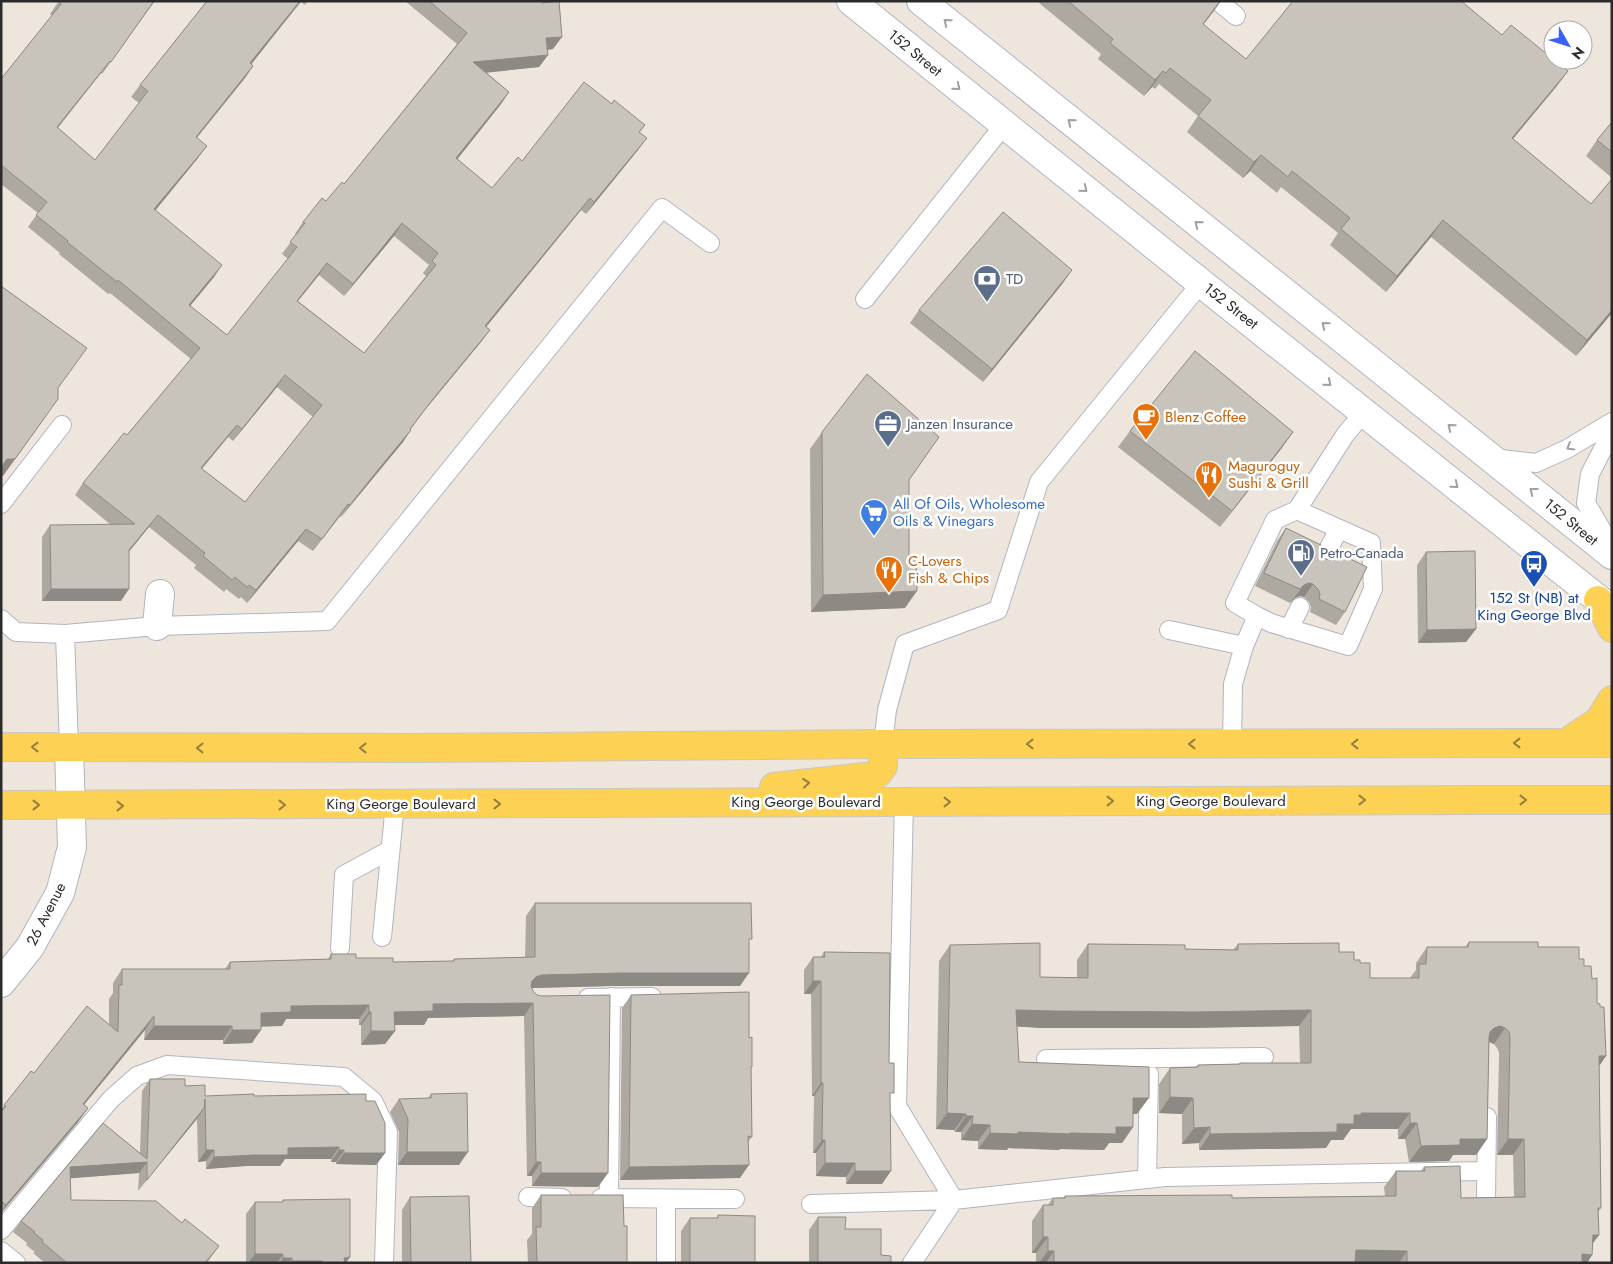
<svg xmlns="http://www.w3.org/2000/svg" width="1613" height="1264" viewBox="0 0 1613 1264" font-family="Jost,sans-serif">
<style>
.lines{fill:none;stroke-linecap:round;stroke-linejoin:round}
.service-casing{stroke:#b1b4c0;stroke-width:20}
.minor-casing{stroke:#b1b4c0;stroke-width:30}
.secondary-casing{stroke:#b1b4c0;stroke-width:30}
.primary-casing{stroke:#c8c8c8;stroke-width:30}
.service{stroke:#fff;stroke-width:18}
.minor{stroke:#fff;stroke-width:28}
.secondary{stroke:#fff;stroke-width:28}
.primary{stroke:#fcd154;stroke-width:28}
.wall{fill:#ada9a1;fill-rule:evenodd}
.shaded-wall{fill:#8d8983}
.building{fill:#c9c4bb;stroke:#8d8983;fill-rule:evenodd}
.oneway{stroke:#a0a0a0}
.oneway2{stroke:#947e40}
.labels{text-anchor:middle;stroke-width:5;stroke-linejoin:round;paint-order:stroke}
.street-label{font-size:15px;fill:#2b2b2b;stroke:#fff}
.service-label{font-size:15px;fill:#4e5e75;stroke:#fff;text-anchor:start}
.food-label{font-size:15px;fill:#c56008;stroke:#fff;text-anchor:start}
.shop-label{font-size:15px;fill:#366cbe;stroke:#fff;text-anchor:start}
.transit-label{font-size:15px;fill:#164399;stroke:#fff}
</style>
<rect width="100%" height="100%" fill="#eee6dd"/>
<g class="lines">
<defs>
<path id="service" d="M1218 1 1236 16
M865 299 1004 125
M1612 431 1590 474 1586 503 1612 547
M1493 458 1536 463 1567 449 1612 422
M1 504 62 425
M1321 563 1339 529
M1257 616 1235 603 1275 520 1297 510
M1 619 16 632 65 634 157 626 327 621 662 208 710 243
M1289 629 1300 607
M1169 630 1244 646
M65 634 69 747
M883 744 887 710 905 644 998 610 1039 482 1201 283
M1232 744 1233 684 1244 646 1257 616 1271 623 1348 646 1373 589 1371 543 1297 510 1345 435 1364 412
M904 802 897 1106 954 1200 912 1263
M382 937 395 804
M340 948 344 875 390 850
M588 998 652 997
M1046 1059 1264 1057
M1147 1178 1149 1074
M528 1197 562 1198
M601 1198 735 1199
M609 1198 611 997
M666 1199V1263
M1486 1201 1487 1117
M811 1204 954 1200 1165 1177 1486 1171
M1 1230 111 1099 137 1076 167 1065 344 1077 373 1101 388 1132 384 1263
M1 1251 16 1263"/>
<path id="minor" d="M157 626 160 594
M1 983 30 947 60 893 65 874 72 847 69 747"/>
<path id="secondary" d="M851 1 1201 283 1612 610
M921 1 1612 555"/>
<path id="primary" d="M1598 600 1612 628
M1566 743 1599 721 1612 700
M1 747 412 748 883 744 1612 743
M774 787 873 776 878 773 883 766V744
M1 805C538 805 1075 799 1612 800"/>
</defs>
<!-- service casing -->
<use href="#service" class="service-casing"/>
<!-- minor casing -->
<use href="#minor" class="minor-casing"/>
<!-- secondary casing -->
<use href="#secondary" class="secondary-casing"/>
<!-- primary casing -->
<use href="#primary" class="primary-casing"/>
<!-- service -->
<use href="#service" class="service"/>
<!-- minor -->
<use href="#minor" class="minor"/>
<!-- secondary -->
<use href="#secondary" class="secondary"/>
<!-- primary -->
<use href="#primary" class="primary"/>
</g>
<!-- wall -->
<path class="wall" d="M59 1H155L102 74 101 73 58 128 95 160 139 103 131 97 140 85 207 1H308L305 5 301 2 251 64 253 66 245 78 197 138 198 158 155 210 214 277 190 306 227 335 288 259 282 254 296 235 295 234 303 222 344 184 457 44 405 1H542L553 49 547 50 548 55 539 67 486 72 509 92 501 104 457 159 492 188 522 161 612 104 645 125 640 132 638 150 586 214 581 210 486 327 490 330 481 342 424 411 411 429 403 442 365 488 341 517 340 516 313 551 298 541 247 603 241 597 239 599 226 589 224 592 194 568 196 565 149 527 129 552 121 601H42V537L50 525H111L75 495 83 483 127 435 191 359 110 293 108 294 59 254 60 253 28 227 38 213 1 184V79L52 16 50 14ZM394 236 429 265 423 273 426 276 364 353 298 301 319 275 344 296ZM277 387 313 417 245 502 202 469 228 437 233 441Z
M1040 1H1221L1203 25 1246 59 1502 35 1568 71 1556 87 1513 139 1591 204 1612 179V313L1576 356 1431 237 1386 292 1330 245 1338 233 1281 187 1277 193 1250 171 1243 178 1187 132 1198 116 1159 84 1155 89 1152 87 1144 96 1098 59 1101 54 1039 3Z
M1612 122V178L1586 156 1597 140Z
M1063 283 983 382 910 323 919 310Z
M1130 431 1293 432 1281 449 1220 527 1118 447Z
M822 432 909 480V556L905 608 811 612 810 449Z
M1286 528 1320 550 1321 555 1345 612 1336 625 1310 612 1311 607 1309 602 1304 597 1300 596 1295 598 1290 603 1255 586 1277 541Z
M1426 552 1476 629 1466 642 1418 643 1417 565Z
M535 903 749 943 740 986H611L532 988 598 1187 532 1186V1176H527L524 1016 428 1018 424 1025H395V1031L385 1044 361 1045V1025H359V1019H286L282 1026H261L252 1043 223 1044V1040H144L145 1030 84 1105 88 1108 78 1122 1 1213V1109L34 1073 109 1024V999L113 993V983L122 969H225L230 962 328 959 331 954 356 958 393 962 452 961 454 959 525 957 526 916Z
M1469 942 1538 947 1579 959 1584 966 1592 979 1597 1003 1606 1056 1599 1066 1601 1208 1598 1212 1599 1235 1593 1243 1592 1255 1587 1263H1036V1253H1032V1221L1043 1205H1048L1053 1198H1064L1065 1196 1232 1198 1385 1196 1384 1187 1396 1171H1421L1424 1167 1461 1198 1514 1197 1513 1155H1497L1499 1053 1497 1048 1494 1044 1489 1042 1487 1139 1476 1155H1453L1449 1161 1409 1162 1405 1139H1398V1129H1351L1343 1140H1331L1326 1148 1199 1150V1143L1182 1144V1114L1159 1113V1084L1170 1068 1196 1067 1198 1065 1239 1064 1240 1063H1300L1299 1026 1186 1028H1042L1017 1026 1019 1062 1137 1114H1133V1127L1122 1143H1109L1104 1150 1060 1149 1059 1150 1008 1148 1007 1150 978 1149V1141L961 1140V1132H955L954 1130 936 1129 939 961 950 945 1040 977H1077V960L1088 944 1185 949 1233 950 1238 944 1339 952 1360 963 1370 978H1410L1416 970V963L1427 947H1465Z
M824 952 889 1063 890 1098 882 1184H846V1177L816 1176V1153H813L814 1096H812L811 994H804V970L813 957H821Z
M631 995 749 1038 751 1070 752 1137 748 1142 740 1178 620 1180 622 1008Z
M150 1079 185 1086 205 1096H254L366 1101 385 1153 376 1165 336 1164V1162H331V1159H285L280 1166H246L206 1169V1161L198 1162 197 1119 138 1191 139 1173 70 1178 71 1200 182 1223 219 1246 207 1263H45L33 1253 35 1252 26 1245 27 1243 13 1232 21 1221 103 1123 140 1153 142 1091Z
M431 1094 459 1165H398L399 1132 390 1112 399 1099 428 1098Z
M541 1195 624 1226 627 1263H528L527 1240 532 1234V1208Z
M410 1197 471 1263H402V1210Z
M283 1200 346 1263H246V1214L255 1202H282Z
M718 1215 755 1263H681V1231L690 1218H717Z
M818 1217 881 1255 891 1263H809V1230Z"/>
<!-- shaded-wall -->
<path class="shaded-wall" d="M300 1H301L242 76 250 63Z
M1221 1 1214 11 1191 40 1203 24Z
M562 37 553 49 537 51 546 38Z
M548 55 539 67 465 75 473 62Z
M110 61 101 73 48 139 57 127Z
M253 66 245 78 187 149 196 137Z
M1163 71 1152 87 1144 96 1155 80Z
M1568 71 1556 87 1500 154 1512 138Z
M509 92 501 104 448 171 456 158Z
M647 138 638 150 586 214 594 202Z
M207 146 198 158 146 222 154 209Z
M1261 155 1250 171 1243 178 1254 162Z
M590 198 581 210 477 338 485 326Z
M1443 220 1431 237 1386 292 1397 276Z
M402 223 394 236 344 296 353 284Z
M327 263 319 275 288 313 297 301Z
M222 265 214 277 181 317 189 305Z
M1072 270 1063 283 983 382 992 369Z
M1612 310V313L1576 356 1587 340Z
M490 330 481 342 424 411 401 441 433 399Z
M285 375 277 387 233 441 242 429Z
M46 416 3 476H1V467L7 459Z
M237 425 228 437 192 480 201 468Z
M411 430 403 442 341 517 350 505Z
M1293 432 1281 449 1220 527 1232 511Z
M348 504 340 516 313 551 322 539Z
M158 515 149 527 120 562 129 550Z
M306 529 298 541 247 603 256 590Z
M1309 583 1313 584 1304 597 1300 596 1295 598 1290 603 1304 585Z
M51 589H129L121 601H42Z
M917 591 905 608 811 612 823 595Z
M1476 629 1466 642 1418 643 1427 630Z
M620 973H749L740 986H611L532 988 526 990 532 981 536 977 541 975Z
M813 981H821L811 994H804Z
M533 1003 524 1016 428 1018 424 1025H385L394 1012 433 1004Z
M369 1005 359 1019H286L282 1026 251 1027 261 1013 291 1006Z
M1016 1010H1311L1299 1026 1186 1028H1042L1005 1026Z
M369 1012H371L361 1025H359Z
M154 1016 145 1030 73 1118 83 1104Z
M154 1026H232L223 1040H144Z
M1500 1026 1505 1028 1494 1044 1489 1042 1482 1044 1490 1032 1494 1028Z
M232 1030H261L252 1043 223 1044Z
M371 1031H395L385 1044 361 1045Z
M1599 1056H1606L1595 1072Z
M821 1083H823L814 1096H812Z
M1170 1097 1193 1098 1182 1114 1159 1113Z
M1133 1098H1149L1137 1114H1122Z
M88 1108 78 1122 1 1213 6 1205Z
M204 1108 196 1120 138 1191 147 1180Z
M947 1113 966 1114 954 1130 936 1129Z
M1361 1113H1410L1398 1129H1351L1343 1140H1331L1326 1148 1199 1150 1210 1134 1337 1124 1354 1115Z
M966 1116H973L961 1132H955Z
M1410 1123H1417L1405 1139H1398Z
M972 1124 990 1125 978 1141 961 1140Z
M1116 1127H1133L1122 1143H1109L1104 1150 1060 1149 1059 1150 1008 1148 1007 1150 978 1149 990 1133 1018 1132 1070 1133Z
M1210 1127 1199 1143 1182 1144 1194 1128Z
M1460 1139H1487L1476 1155H1453L1449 1161 1409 1162 1421 1146Z
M1508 1139H1524L1513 1155H1497Z
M822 1140H825L816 1153H813Z
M339 1147 331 1159H285L280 1166H246L206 1169 214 1157 288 1148Z
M206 1150H214L206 1161 198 1162Z
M339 1150H344L336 1162H331Z
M407 1152H468L459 1165H398Z
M344 1153H385L376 1165 336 1164Z
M147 1162 139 1173 62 1179 70 1167Z
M536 1162H541L532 1176H527Z
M825 1163H855L846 1177 816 1176Z
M749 1165 740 1178 620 1180 629 1167Z
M855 1171H891L882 1184H846Z
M541 1173H608L598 1187 532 1186Z
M1593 1235H1599L1587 1251Z
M1043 1237H1048L1036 1253H1032Z
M1356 1250 1407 1251 1399 1263H1347Z
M1048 1251H1054L1046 1263H1039Z
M255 1254H283L277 1263H248Z
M1582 1254 1592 1255 1587 1263H1576Z
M350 1257 346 1263H341L344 1258Z
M283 1258H292L288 1263H280Z
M292 1261H322L321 1263H290Z"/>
<!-- building -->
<path class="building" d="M59 1H154L111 62 110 61 57 127 95 160 148 91 140 85 207 1H300L250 63 253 66 196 137 207 146 154 209 222 265 189 305 227 335 297 247 290 242 305 223 303 222 322 198 326 201 342 182 344 184 467 33 429 1H542V3L559 1 562 37 546 38 548 55 473 62 509 92 456 158 492 188 518 157 522 161 584 82 612 104 614 100 645 125 639 132 647 138 594 202 590 198 485 326 490 330 433 399 410 429 411 430 373 476 350 505 348 504 322 539 306 529 256 590 249 585 247 587 235 577 232 580 203 556 205 553 158 515 129 550V589H51L50 525 135 524 83 483 124 433 127 435 200 348 118 280 117 282 67 242 68 241 36 215 47 202 1 165V79L61 4ZM402 223 438 253 432 261 436 265 364 353 297 301 327 263 353 284ZM285 375 322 405 245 502 201 468 237 425 242 429Z
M1068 1H1220L1203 24 1246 59 1293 1H1461L1502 35 1511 25 1553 59V60H1555L1568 71 1512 138 1591 204 1612 179V310L1587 340 1443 220 1397 276 1341 229 1350 218 1292 171 1288 177 1261 155 1254 162 1198 116 1211 100 1170 68 1166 73 1163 71 1155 80 1110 43 1113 39Z
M1612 122V152L1597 140Z
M1003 212 1072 270 992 369 919 310Z
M1 286 87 348 58 388V399L15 459H7L1 467Z
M1195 351 1293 432 1232 511 1130 431Z
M867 374 939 437 909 480V556H916L917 591 823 595 822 432Z
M1286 528 1321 545 1320 550 1321 555 1326 559 1330 560 1335 559 1340 554 1367 567 1345 612 1319 599 1320 594 1318 589 1313 584 1309 583 1304 585 1300 589 1264 573Z
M1475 551 1476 629 1427 630 1426 552Z
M535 903H751L752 939H749V973H620L541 975 536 977 532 981 531 986 533 991 537 995 541 996 610 995 608 1173H541V1162H536L533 1003 433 1004V1011L394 1012 395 1031H371V1012H369V1005L291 1006V1012L261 1013V1030H232V1026H154V1016L83 1104 88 1108 6 1205 1 1201V1112L6 1106 4 1105 31 1071 34 1073 87 1006 118 1032 119 985H122V969H230V962L331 959V954H356V958H393V962L454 961V959L535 957Z
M1469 942H1538V947H1579V959H1584V966H1591L1592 979 1597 978V1003L1600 1004V1007H1604L1606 1056H1599L1601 1208H1598L1599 1235H1593L1592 1255 1582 1254V1263H1407V1251L1356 1250 1355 1263H1054V1251H1048V1237H1043V1205H1053V1198H1065V1196L1232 1195V1198L1396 1196V1171H1425L1424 1167 1460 1166 1461 1198 1525 1197 1524 1139H1508L1510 1037 1509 1032 1505 1028 1500 1026 1494 1028 1490 1032 1489 1037 1487 1139H1460V1145L1421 1146 1417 1123H1410V1113H1361V1115H1354V1124H1337V1132L1210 1134V1127L1194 1128 1193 1098 1170 1097V1068L1198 1067V1065L1240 1064V1063H1311V1010L1197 1012 1053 1011 1016 1010 1019 1062 1149 1067V1098H1133V1127H1116V1134L1070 1133V1134L1018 1132V1134L990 1133V1125L972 1124 973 1116H966V1114L947 1113 950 945 1040 943V977L1088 978V944L1185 945V949L1238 950V944L1339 943V952H1354V960H1360V963H1370V978H1419V964H1426L1427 947H1468Z
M824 952 890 953 889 1063H894V1093H890L891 1171H855V1163H825V1140H822L823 1083H821V981H813V957H825Z
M749 992V1038L752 1037V1067H751L752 1137 748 1136 749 1165 629 1167 631 995Z
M150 1079H185V1086L205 1085V1096L254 1094V1096L366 1094V1101H375L385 1123V1153H344V1150H339V1147L288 1148V1155H254L214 1157V1150H206L205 1099 204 1108 147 1180V1162L70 1167 71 1200 156 1201 182 1223 185 1219 219 1246 205 1263H67L42 1242 43 1240 34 1233 35 1232 21 1221 103 1123 147 1159Z
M467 1093 468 1152H407L408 1119 399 1099 431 1098V1094Z
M541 1195H623L624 1226H627V1263H537L536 1227H541Z
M469 1196 471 1263H411L410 1197Z
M350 1199V1257L344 1258 345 1263H322V1261H292V1258H283V1254H255V1202H283V1200Z
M718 1215 755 1216V1263H690V1218H718Z
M818 1217H846L845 1229H881V1255L891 1256V1263H818Z"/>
<!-- one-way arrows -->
<defs><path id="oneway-chevron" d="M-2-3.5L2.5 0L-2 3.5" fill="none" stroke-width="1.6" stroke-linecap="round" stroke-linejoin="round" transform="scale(1.25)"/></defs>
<g class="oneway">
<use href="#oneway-chevron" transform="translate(947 22) rotate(-141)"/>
<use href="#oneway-chevron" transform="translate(957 87) rotate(39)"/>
<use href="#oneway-chevron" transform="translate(1071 122) rotate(-141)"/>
<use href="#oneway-chevron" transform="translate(1084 189) rotate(39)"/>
<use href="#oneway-chevron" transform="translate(1198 224) rotate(-141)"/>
<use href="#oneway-chevron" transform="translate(1325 325) rotate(-141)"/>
<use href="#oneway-chevron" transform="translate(1328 383) rotate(39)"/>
<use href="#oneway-chevron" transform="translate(1451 427) rotate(-141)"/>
<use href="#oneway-chevron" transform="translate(1570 447) rotate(150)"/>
<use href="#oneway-chevron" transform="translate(1455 485) rotate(39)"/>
<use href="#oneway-chevron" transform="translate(1533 491) rotate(-142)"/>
</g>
<g class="oneway2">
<use href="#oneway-chevron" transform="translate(1517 743) rotate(180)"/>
<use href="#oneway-chevron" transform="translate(1030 744) rotate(180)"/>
<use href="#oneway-chevron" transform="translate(1192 744) rotate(180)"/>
<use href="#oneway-chevron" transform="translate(1355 744) rotate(180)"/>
<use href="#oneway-chevron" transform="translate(35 747) rotate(180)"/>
<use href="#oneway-chevron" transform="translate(200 748) rotate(-180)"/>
<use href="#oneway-chevron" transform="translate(363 748) rotate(-180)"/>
<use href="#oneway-chevron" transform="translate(806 783) rotate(-6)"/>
<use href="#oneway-chevron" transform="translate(1362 800)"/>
<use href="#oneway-chevron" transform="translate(1523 800)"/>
<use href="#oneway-chevron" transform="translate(1110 801)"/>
<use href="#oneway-chevron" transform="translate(947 802)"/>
<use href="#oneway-chevron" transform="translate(497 804)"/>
<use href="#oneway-chevron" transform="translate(36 805)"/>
<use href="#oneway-chevron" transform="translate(282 805)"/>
<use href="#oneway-chevron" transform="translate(120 806)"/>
</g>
<!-- icons -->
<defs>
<symbol id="bank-pin" viewBox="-11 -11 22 30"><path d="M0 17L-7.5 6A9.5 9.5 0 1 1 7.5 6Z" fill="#5c6f8a" stroke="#fff"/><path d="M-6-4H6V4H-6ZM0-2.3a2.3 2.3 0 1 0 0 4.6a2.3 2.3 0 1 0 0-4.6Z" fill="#fff"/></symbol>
<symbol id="cafe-pin" viewBox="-11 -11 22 30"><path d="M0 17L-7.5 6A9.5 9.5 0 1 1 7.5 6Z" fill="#e8710a" stroke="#fff"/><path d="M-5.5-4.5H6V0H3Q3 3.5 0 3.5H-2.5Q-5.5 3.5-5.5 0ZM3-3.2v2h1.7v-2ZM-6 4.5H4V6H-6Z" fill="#fff"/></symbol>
<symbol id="office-pin" viewBox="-11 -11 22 30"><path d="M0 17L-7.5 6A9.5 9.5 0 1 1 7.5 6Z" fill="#5c6f8a" stroke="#fff"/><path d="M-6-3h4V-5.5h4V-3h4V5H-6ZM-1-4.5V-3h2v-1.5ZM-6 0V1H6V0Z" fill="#fff"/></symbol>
<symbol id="restaurant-pin" viewBox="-11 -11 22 30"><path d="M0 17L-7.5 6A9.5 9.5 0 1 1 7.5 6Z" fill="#e8710a" stroke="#fff"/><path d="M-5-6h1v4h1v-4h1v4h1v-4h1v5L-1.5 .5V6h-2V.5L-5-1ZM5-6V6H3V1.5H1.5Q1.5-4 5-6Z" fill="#fff"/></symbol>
<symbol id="supermarket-pin" viewBox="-11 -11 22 30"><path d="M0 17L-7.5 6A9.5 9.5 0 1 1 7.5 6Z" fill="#3f7fe0" stroke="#fff"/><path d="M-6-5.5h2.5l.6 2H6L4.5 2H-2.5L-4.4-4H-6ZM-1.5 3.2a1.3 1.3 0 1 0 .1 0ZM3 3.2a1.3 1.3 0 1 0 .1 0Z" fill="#fff"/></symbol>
<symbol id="fuel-pin" viewBox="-11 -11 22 30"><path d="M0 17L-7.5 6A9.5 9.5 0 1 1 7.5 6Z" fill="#5c6f8a" stroke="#fff"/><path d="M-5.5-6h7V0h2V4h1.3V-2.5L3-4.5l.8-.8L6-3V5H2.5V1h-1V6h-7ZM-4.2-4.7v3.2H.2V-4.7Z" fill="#fff"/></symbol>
<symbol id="bus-pin" viewBox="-11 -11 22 30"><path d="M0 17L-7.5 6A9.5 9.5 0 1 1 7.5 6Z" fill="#1a4fb4" stroke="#fff"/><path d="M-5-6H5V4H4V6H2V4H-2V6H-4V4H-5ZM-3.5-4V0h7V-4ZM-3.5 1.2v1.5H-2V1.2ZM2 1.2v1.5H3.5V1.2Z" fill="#fff"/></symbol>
</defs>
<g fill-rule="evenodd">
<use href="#bank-pin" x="971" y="263" width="32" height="43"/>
<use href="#cafe-pin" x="1130" y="401" width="32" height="43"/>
<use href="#office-pin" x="872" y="408" width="32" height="43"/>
<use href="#restaurant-pin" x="1193" y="459" width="32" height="43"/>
<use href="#supermarket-pin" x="858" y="497" width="32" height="43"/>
<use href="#fuel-pin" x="1285" y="537" width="32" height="43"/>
<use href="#bus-pin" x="1518" y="548" width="32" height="43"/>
<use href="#restaurant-pin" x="873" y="554" width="32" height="43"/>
</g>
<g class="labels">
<!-- street labels -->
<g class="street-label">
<text transform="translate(915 53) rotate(39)" y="5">152 Street</text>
<text transform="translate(1231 306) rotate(38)" y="5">152 Street</text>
<text transform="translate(1571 522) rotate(39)" y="5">152 Street</text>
<text x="1211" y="806">King George Boulevard</text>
<text x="806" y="807">King George Boulevard</text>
<text x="401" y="809">King George Boulevard</text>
<text transform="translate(46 914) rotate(-63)" y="5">26 Avenue</text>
</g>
<!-- service labels -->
<g class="service-label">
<text x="1006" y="284">TD</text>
<text x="907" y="429">Janzen Insurance</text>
<text x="1320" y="558">Petro-Canada</text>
</g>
<!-- food labels -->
<g class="food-label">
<text x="1165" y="422">Blenz Coffee</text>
<text x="1228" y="471">Maguroguy<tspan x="1228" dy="17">Sushi &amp; Grill</tspan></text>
<text x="908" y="566">C-Lovers<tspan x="908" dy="17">Fish &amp; Chips</tspan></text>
</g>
<!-- shop labels -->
<g class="shop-label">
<text x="893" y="509">All Of Oils, Wholesome<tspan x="893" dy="17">Oils &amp; Vinegars</tspan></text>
</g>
<!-- transit labels -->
<g class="transit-label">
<text x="1534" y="603">152 St (NB) at<tspan x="1534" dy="17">King George Blvd</tspan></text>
</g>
</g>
<!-- border -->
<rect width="1613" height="1264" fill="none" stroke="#2b2b2b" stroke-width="5"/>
<!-- north arrow -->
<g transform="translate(1568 45) rotate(129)"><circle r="24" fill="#ffffff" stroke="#aaaaaa"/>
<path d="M0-4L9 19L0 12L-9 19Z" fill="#3962ff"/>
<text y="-8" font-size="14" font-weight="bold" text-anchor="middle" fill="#2b2b2b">N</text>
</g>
</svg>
